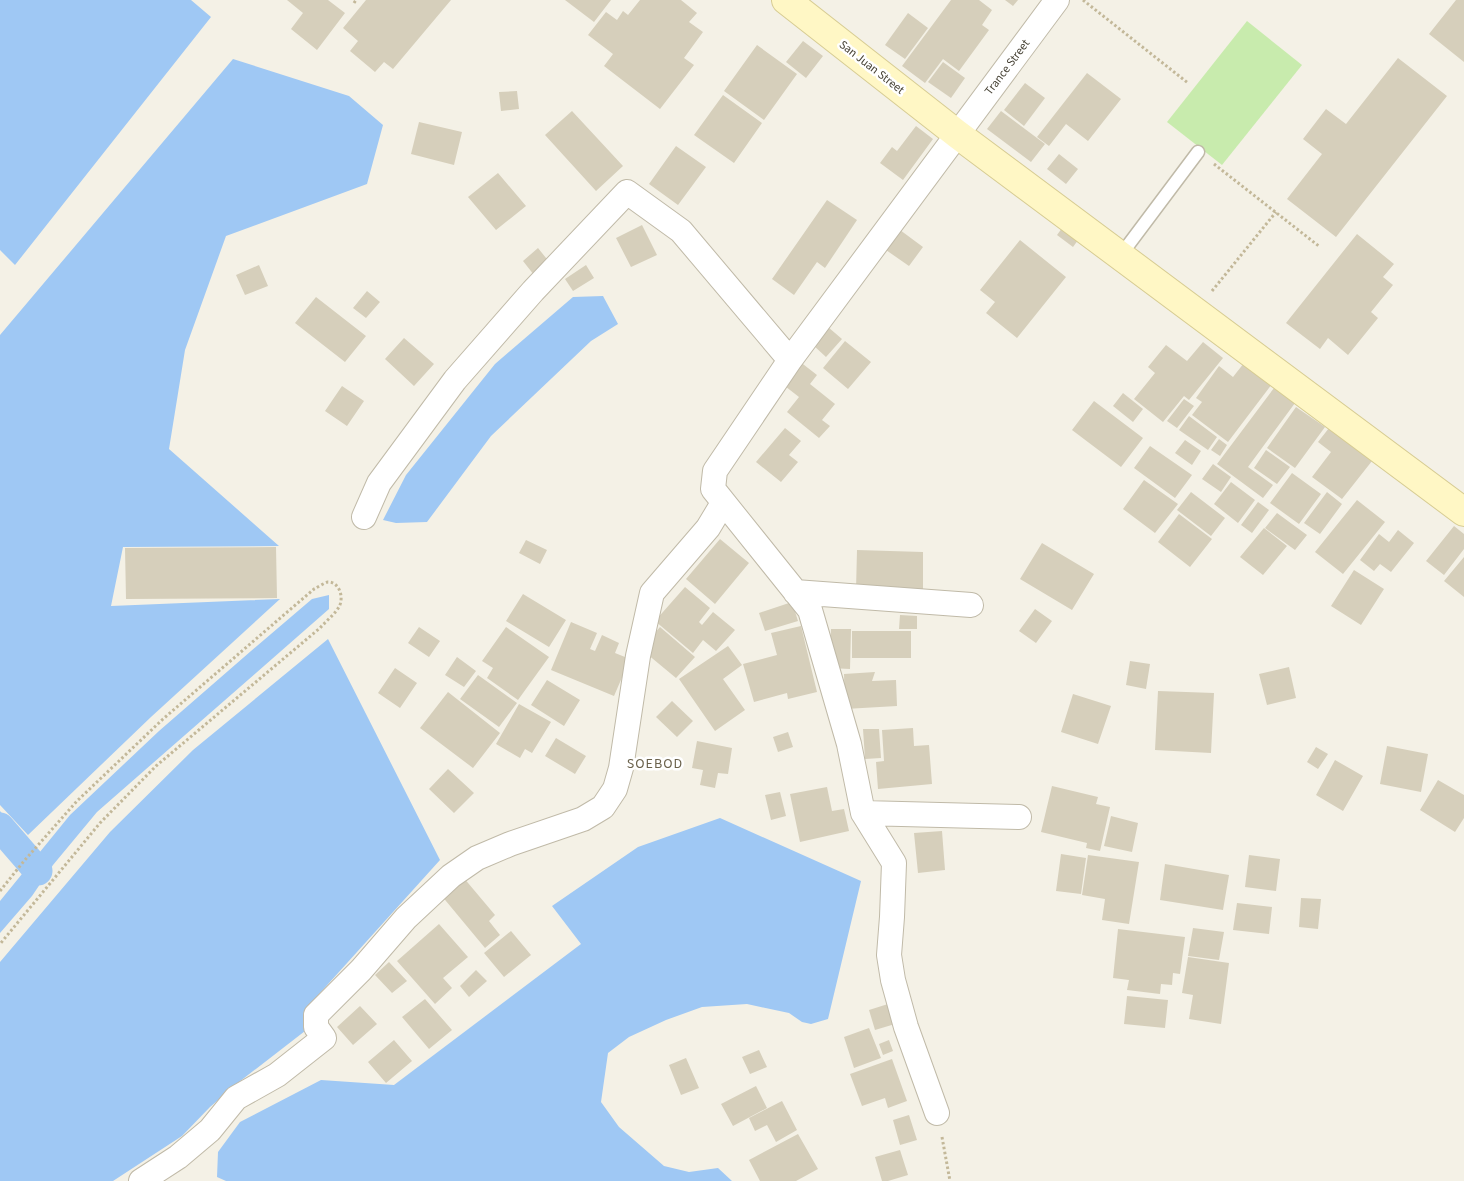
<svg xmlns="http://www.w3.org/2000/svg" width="1464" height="1181" viewBox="0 0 1464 1181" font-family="'Source Sans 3',sans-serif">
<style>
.green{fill:#c8ebad}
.water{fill:#9fc8f4}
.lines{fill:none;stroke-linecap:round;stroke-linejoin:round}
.canal{stroke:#9fc8f4;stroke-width:29}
.building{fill:#d6cfbb}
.lane-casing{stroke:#c0baa8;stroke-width:15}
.street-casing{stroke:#c0baa8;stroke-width:26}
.secondary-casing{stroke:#d7cc93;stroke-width:30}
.path{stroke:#c3b899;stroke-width:3;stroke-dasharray:2.5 2.5;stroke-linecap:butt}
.lane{stroke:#fff;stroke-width:12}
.street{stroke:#fff;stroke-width:24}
.secondary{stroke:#fff7c5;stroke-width:28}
.labels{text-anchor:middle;stroke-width:5;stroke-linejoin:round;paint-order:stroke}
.street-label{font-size:12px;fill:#474235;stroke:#fff}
.neighbourhood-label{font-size:14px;letter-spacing:1px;fill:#6b624c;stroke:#fff}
</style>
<rect width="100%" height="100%" fill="#f4f1e6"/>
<!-- green -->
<path class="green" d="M1247 21 1302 65 1222 165 1167 122Z"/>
<!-- water -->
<path class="water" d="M0 0H191L211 17 15 265 0 250Z
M233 59 349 96 383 125 367 184 226 236 185 350 169 449 279 546 123 547 111 606 280 599 151 717 28 835 0 805V335Z
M603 296 618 324 591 341 491 436 427 522 396 523 383 520 406 475 495 364 573 297Z
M329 595V609L97 812 53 865 32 896 0 933V901L70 815 159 731 251 651 312 599Z
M328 639 440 860 320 993 310 1006 305 1031 239 1082 210 1107 182 1136 113 1181H0V962L110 832 193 750Z
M0 811 28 844 12 860 0 846Z
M720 818 861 881 828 1019 811 1024 802 1022 789 1013 747 1004 702 1007 666 1020 629 1037 608 1053 601 1102 619 1127 664 1166 689 1172 718 1168 732 1181H226L217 1177 218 1152 240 1122 321 1080 394 1085 581 944 552 906 638 847Z"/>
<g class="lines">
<!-- canal -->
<path class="canal" d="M0 827 38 871"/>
</g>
<!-- building -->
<path class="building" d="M287 0H328L345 13 317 50 291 29 303 13Z
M366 0H451L393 69 384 62 375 72 350 51 358 41 343 28Z
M565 0H611L594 22Z
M640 0H681L697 13 689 22 703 32 684 58 694 65 660 109 604 66 613 54 588 35 606 12 617 20 623 11 628 15Z
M951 0H979L992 10 982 25 989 30 959 71 943 59 925 83 902 66Z
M1005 0H1018L1013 6Z
M1456 0H1464V62L1429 34Z
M908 13 928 28 905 59 885 45Z
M803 41 823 56 806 78 786 62Z
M757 45 797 74 764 120 724 91Z
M1398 58 1447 96 1336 237 1287 199 1322 154 1303 139 1326 109 1346 124Z
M943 62 965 78 951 98 928 82Z
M1087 73 1121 99 1088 141 1066 124 1049 146 1037 137Z
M1025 83 1045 98 1024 126 1004 110Z
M517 91 519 109 501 111 499 92Z
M723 95 762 123 734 163 694 135Z
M572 111 623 166 596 191 545 135Z
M1001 111 1045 144 1031 162 987 129Z
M419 122 462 132 454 165 411 154Z
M916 126 933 139 903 180 880 163 892 147 897 151Z
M676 146 706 167 678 205 649 184Z
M1059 154 1078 169 1066 184 1047 169Z
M498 173 526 206 496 230 468 197Z
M827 200 857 220 825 268 817 262 794 295 772 279Z
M1065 224 1081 236 1073 247 1057 235Z
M642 225 657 255 631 267 616 238Z
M900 230 923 247 909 266 886 250Z
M1357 234 1394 264 1383 277 1393 285 1371 312 1378 318 1348 355 1328 338 1320 349 1286 323Z
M1020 240 1066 277 1017 338 986 313 995 302 980 290Z
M538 248 550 263 534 275 523 261Z
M259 265 268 286 245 295 236 275Z
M586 265 594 278 573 291 565 279Z
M367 291 380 302 366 318 353 308Z
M316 297 366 336 345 362 295 323Z
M828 327 842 339 826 357 813 345Z
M404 338 434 364 414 386 385 359Z
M845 341 871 362 848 389 823 368Z
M1203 342 1223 358 1189 400 1184 396 1163 422 1134 399 1155 373 1148 367 1166 345 1187 361Z
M799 361 817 375 810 384 835 404 822 420 830 426 819 438 787 412 799 397 781 383Z
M1244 363 1272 384 1228 442 1192 415 1202 402 1196 398 1219 366 1233 377Z
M342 386 364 401 347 426 325 411Z
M1274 388 1295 403 1248 467 1273 485 1263 498 1217 464Z
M1123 393 1143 409 1133 422 1113 406Z
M1184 399 1194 406 1177 428 1167 421Z
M1094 401 1143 438 1121 467 1072 430Z
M1296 407 1325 427 1295 468 1267 448Z
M1189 416 1217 437 1208 450 1179 430Z
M785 428 801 441 789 455 798 462 781 482 756 462Z
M1329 428 1372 461 1342 499 1312 477 1331 452 1318 442Z
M1219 439 1227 445 1220 456 1211 450Z
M1185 440 1201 451 1192 465 1175 453Z
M1150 446 1192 475 1175 498 1134 468Z
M1266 450 1290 467 1277 484 1254 468Z
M1213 464 1231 477 1221 492 1202 479Z
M1292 473 1321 494 1299 524 1270 503Z
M1144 480 1178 504 1155 533 1123 509Z
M1231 482 1255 500 1238 523 1214 504Z
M1191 492 1225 518 1211 536 1177 510Z
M1327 492 1342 504 1320 534 1304 523Z
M1357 500 1385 522 1343 574 1315 552Z
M1258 502 1269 510 1252 533 1241 525Z
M1277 513 1307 535 1295 550 1265 528Z
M1179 514 1212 539 1190 567 1158 542Z
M1454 526 1464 534V549L1444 575 1426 561Z
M1264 528 1287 546 1263 575 1240 557Z
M1398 530 1414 543 1391 572 1380 564 1374 571 1360 560 1379 534 1389 542Z
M720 539 749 563 715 604 686 579Z
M526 540 547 550 540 564 519 553Z
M1042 543 1094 574 1072 610 1020 579Z
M276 547 277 598 126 599 125 548Z
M857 550 923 552V592L856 590Z
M1464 557V597L1444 581Z
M1354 570 1384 589 1361 625 1331 606Z
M685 587 710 608 699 622 702 625 713 612 735 630 716 651 703 640 693 653 655 621Z
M523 594 566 620 549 647 506 621Z
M792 602 798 621 765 631 759 613Z
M1035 609 1052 621 1036 643 1019 631Z
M900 615 917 616V629H899Z
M571 622 597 633 590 649 595 651 602 635 619 643 615 653 630 659 614 696 551 670Z
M801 626 817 692 788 699 787 693 754 702 743 664 777 655 771 633Z
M419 627 440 641 429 657 408 643Z
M506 627 549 657 518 700 487 678 493 668 482 661Z
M660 627 695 657 676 678 641 649Z
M831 629H851L850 669 830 668Z
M852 631H911V658H852Z
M728 646 742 665 723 679 745 710 715 731 679 679Z
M457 657 476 671 464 687 445 675Z
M1130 661 1150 664 1146 689 1126 685Z
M1289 667 1296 698 1267 705 1259 674Z
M395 668 417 683 400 708 378 693Z
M875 672 872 681 896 680 897 706 845 709 844 674Z
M478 675 517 703 499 727 460 699Z
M547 680 580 700 564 726 531 705Z
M1158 691 1214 693 1211 753 1155 750Z
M448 692 500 733 473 768 420 728Z
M1073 694 1111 706 1098 744 1061 732Z
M672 701 693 721 677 737 656 717Z
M519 704 551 722 532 753 525 749 520 758 496 744Z
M913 728 914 746 929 745 932 784 878 789 876 762 884 761 882 730Z
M863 729H879L881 758 865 759Z
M788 732 793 747 778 752 773 737Z
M556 738 586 756 575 774 545 756Z
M697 741 732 748 728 774 718 773 715 788 700 785 703 770 692 768Z
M1387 746 1428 754 1421 792 1380 784Z
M1316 747 1328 754 1318 769 1307 762Z
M1335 760 1363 776 1343 811 1316 795Z
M448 769 474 793 454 813 429 789Z
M1438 780 1464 795V818L1455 832 1420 810Z
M1052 786 1098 797 1096 804 1110 807 1100 851 1086 848 1087 843 1041 832Z
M827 787 832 811 844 809 849 831 800 842 790 794Z
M780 792 786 816 771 820 765 795Z
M1111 816 1138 823 1132 852 1104 846Z
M942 831 945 870 918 873 914 833Z
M1061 854 1086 858 1081 894 1056 891Z
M1088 855 1139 862 1129 924 1102 920 1105 899 1082 895Z
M1249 855 1280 859 1276 891 1245 887Z
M1165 864 1229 875 1223 910 1160 900Z
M463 877 495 915 489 921 500 935 485 948 441 895Z
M1301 898 1321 899 1318 929 1299 927Z
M1237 903 1272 907 1269 934 1233 930Z
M439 924 468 957 443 978 452 988 435 1004 397 961Z
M1193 928 1224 932 1219 960 1188 956Z
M1118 929 1185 937 1180 974 1173 973 1172 985 1161 984 1160 994 1127 990 1129 980 1113 978Z
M511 931 531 955 504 977 484 953Z
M1188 957 1229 963 1221 1024 1189 1019 1193 995 1182 993Z
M389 962 407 981 392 993 375 975Z
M476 970 487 981 469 997 460 986Z
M1127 996 1168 1000 1165 1028 1124 1024Z
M425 999 452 1030 429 1049 402 1017Z
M888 1004 895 1024 875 1030 869 1010Z
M360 1006 377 1024 353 1045 337 1027Z
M869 1028 881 1058 854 1068 844 1037Z
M394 1040 412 1061 386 1083 368 1062Z
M889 1040 893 1051 883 1055 879 1044Z
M759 1050 767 1067 750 1074 742 1057Z
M686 1058 699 1088 681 1095 669 1065Z
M892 1059 907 1101 888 1108 885 1098 862 1106 850 1074Z
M756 1086 767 1108 733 1126 721 1104Z
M782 1101 797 1130 776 1142 767 1125 755 1131 749 1118Z
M909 1115 917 1140 900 1145 893 1120Z
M798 1134 818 1169 796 1181H760L749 1160Z
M900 1150 908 1175 888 1181H882L875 1157Z"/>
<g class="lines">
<defs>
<path id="lane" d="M1120 256 1198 152"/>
<path id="street" d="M364 517 379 483 455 380 533 291 627 192 681 231 790 360
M795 592 971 605
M863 813 1019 817
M937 1113 906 1027 893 980 889 955 892 917 894 863 863 813 849 744 810 610 713 489 715 471 790 360 1057 0
M141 1181 178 1157 210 1130 236 1098 277 1075 324 1038 316 1027V1015L361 970 406 918 451 876 477 858 510 844 583 819 603 807 615 789 621 768 638 656 652 593 708 528 723 503"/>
<path id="secondary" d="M786 0 957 134 1464 512"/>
</defs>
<!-- lane casing -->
<use href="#lane" class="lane-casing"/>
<!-- street casing -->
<use href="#street" class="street-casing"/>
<!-- secondary casing -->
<use href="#secondary" class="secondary-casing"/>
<!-- path -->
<path class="path" d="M1083 0 1188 83
M354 3 356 0
M1214 164 1320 247
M1212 291 1276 212
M0 891 24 861 77 801 163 719 314 589C318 587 324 583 328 582 340 582 344 598 339 607 334 615 326 621 320 628L156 766 100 823 0 944
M942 1137 950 1181"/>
<!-- lane -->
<use href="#lane" class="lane"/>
<!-- street -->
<use href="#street" class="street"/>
<!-- secondary -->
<use href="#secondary" class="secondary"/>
</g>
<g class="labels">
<!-- street labels -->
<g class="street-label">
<text transform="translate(872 67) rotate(38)" y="4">San Juan Street</text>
<text transform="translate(1007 67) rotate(-53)" y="4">Trance Street</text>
</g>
<!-- neighbourhood labels -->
<g class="neighbourhood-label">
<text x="655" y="768">SOEBOD</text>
</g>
</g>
</svg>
